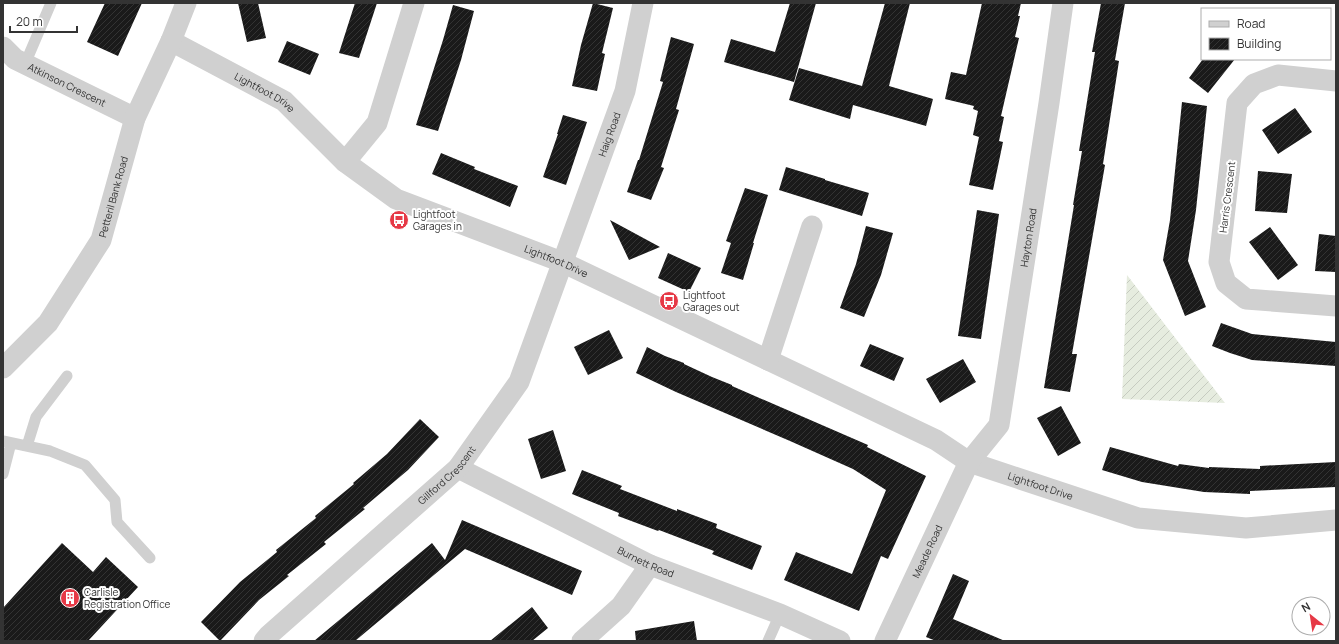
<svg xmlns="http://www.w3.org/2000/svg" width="1339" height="644" viewBox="0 0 1339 644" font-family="Manrope,sans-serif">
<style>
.garden{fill:url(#garden-furrows)}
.building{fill:url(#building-hatch)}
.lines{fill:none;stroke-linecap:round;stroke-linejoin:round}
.service{stroke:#d0d0d0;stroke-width:11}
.minor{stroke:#d0d0d0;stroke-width:21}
.labels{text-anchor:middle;stroke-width:4;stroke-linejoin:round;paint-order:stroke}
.street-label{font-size:10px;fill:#333;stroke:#fff}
.poi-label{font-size:10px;fill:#333;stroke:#fff;text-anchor:start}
</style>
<defs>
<pattern id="garden-furrows" width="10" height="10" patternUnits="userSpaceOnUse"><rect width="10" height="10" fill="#e6ecdf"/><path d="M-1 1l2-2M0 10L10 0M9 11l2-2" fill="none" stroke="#c6cbc0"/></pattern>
<pattern id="building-hatch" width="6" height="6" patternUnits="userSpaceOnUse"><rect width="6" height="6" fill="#1a1a1a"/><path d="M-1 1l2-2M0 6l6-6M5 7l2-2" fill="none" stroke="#333"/></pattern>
</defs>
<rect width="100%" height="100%" fill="#fff"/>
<!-- garden -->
<path class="garden" d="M1127 275 1225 403 1122 399Z"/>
<!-- building -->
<path class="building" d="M105 3H142L118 56 87 42Z
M238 3H258L266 38 247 42Z
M355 3H377L359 58 339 53Z
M593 3 613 8 602 53 605 54 597 91 572 86 581 45Z
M790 3H816L794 82 724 62 731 39 775 52Z
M885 3H910L889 86 933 99 926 126 853 105 850 119 789 100 799 68 862 86Z
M982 3H1021L1018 16H1020L1015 37 1019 38 1001 116 1004 117 999 141 1003 142 993 190 969 185 979 137 973 135 978 111 973 109 974 106 945 99 951 72 966 75Z
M1101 3H1125L1115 60 1119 61 1103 164 1105 165 1072 354H1077L1070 392 1044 388 1074 205H1073L1082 151H1079L1095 52H1092Z
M453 5 474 11 461 60 438 131 416 125 443 40Z
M671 37 694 44 676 109 679 110 661 167 664 168 651 200 627 192 638 160H639L663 82 660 81Z
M287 41 319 54 310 75 278 62Z
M1203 59H1235L1208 93 1189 78Z
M1182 102 1207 106 1196 210 1188 261 1206 307 1185 316 1163 260 1170 220Z
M1295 108 1312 132 1278 154 1262 130Z
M563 115 587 122 566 185 543 177 558 134H557Z
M441 153 475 167 474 169 518 186 510 207 432 174Z
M786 167 825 179V180L869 193 862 216 779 190Z
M1258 171 1292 174 1287 213 1255 211Z
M745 188 768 195 753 243H754L743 280 721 273 731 243 726 241Z
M977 210 999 214 981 339 958 336Z
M610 220 660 247 629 260Z
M866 226 893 233 881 275 864 317 840 308 856 264Z
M1270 227 1298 265 1278 280 1249 242Z
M1319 234 1336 236V272L1315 271Z
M668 253 701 268 689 292 658 278Z
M1221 323 1252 334 1336 342V366L1252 360 1230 353 1212 346Z
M609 330 623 358 588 375 574 347Z
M870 344 904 358 894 381 860 366Z
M647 347 665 356 684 363V364L712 377 732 385V386L868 445 867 447 926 476 888 559 881 556 859 611 784 580 796 552 852 574 886 490 853 469 790 441 676 392 636 373Z
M963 359 976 382 940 403 926 379Z
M1061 406 1081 443 1058 456 1037 418Z
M420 419 439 437 408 470 363 508 365 509 324 542 326 544 287 575 289 576 259 600 220 641 201 622 240 582 277 552 276 550 316 518 315 516 354 484 353 483 387 454Z
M553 430 566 471 541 479 528 439Z
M1110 447 1178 466 1179 464 1209 468V467L1260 469V466L1336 462V487L1250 491V494L1204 492 1142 482 1102 470Z
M582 470 622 486 620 489 677 511V509L717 524 716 528 762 546 752 570 712 554 714 551 659 530 658 531 618 516 619 513 572 494Z
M462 520 582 571 572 595 465 549 355 641H314L432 543 445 560Z
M62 543 93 572 106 557 138 587 88 641H3V608Z
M953 574 969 581 953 619 1005 641H936L926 637Z
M532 607 548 628 532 641H490Z
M694 621 697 641H636L635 631Z"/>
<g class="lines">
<!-- service -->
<path class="service" d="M25 64 51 3
M3 441 50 451 85 465 115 500 117 522 150 558
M27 446 36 417 67 376
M3 474 11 443
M768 641 780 614"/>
<!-- minor -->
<g class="minor">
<path id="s1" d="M171 41 284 101 345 162 396 199 562 262 936 440 969 462 1138 518 1246 528 1336 520"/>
<path id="s2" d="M3 47 15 59 135 118"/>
<path d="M1336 81 1278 75 1254 84 1237 103 1219 262 1226 283 1246 299 1336 306"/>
<path d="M345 162 377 123 414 3"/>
<path d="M768 360 812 226"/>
<path id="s3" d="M3 368 48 323 101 240 135 118 171 41 186 3"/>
<path id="s4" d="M458 468 650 565 780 614 840 641"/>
<path id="s5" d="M264 641 269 635 458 468 519 382 625 91 643 3"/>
<path d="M582 641 621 606 650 565"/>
<path id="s6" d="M885 641 969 462 999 425 1049 103 1063 3"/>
</g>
</g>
<!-- icons -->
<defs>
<symbol id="bus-disc" viewBox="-11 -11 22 22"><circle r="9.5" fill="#e63946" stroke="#fff"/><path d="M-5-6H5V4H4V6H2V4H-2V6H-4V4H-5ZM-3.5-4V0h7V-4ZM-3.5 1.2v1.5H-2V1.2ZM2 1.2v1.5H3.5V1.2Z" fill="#fff"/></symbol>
<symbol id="building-disc" viewBox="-11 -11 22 22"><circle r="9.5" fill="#e63946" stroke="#fff"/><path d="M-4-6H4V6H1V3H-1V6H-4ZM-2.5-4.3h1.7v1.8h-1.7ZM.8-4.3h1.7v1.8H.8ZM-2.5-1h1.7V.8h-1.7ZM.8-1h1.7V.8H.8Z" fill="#fff"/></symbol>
</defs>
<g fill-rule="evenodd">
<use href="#bus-disc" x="388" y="209" width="22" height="22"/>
<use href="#bus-disc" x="658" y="290" width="22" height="22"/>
<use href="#building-disc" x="59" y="587" width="22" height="22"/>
</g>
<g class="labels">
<!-- street labels -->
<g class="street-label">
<text dy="4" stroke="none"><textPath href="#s2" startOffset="75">Atkinson Crescent</textPath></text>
<text dy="4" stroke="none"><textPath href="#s1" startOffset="107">Lightfoot Drive</textPath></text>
<text dy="4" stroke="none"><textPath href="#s5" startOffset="629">Haig Road</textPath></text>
<text dy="4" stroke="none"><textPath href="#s3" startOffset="207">Petteril Bank Road</textPath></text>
<text transform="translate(1227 197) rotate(-83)" y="4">Harris Crescent</text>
<text dy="4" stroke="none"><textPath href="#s6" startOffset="435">Hayton Road</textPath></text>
<text dy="4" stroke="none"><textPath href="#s1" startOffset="449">Lightfoot Drive</textPath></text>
<text dy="4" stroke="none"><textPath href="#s5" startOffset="247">Gillford Crescent</textPath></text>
<text dy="4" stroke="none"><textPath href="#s1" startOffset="984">Lightfoot Drive</textPath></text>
<text dy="4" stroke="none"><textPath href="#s6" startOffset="99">Meade Road</textPath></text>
<text dy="4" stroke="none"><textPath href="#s4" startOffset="210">Burnett Road</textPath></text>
</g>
<!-- poi labels -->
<g class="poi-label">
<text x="413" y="218">Lightfoot<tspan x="413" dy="12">Garages in</tspan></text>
<text x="683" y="299">Lightfoot<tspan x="683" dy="12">Garages out</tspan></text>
<text x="84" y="596">Carlisle<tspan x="84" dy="12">Registration Office</tspan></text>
</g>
</g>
<!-- border -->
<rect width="1339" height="644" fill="none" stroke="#333333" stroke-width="8"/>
<!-- legend -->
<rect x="1201" y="8" width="130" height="52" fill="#ffffff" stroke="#adadad"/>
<rect x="1209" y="21" width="20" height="6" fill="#d0d0d0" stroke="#adadad"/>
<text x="1237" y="28" font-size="12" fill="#333333">Road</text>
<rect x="1209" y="38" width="20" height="12" fill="url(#building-hatch)" stroke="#adadad"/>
<text x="1237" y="48" font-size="12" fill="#333333">Building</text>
<!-- north arrow -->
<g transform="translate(1311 616) rotate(330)"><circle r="19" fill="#ffffff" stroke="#adadad"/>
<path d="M0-3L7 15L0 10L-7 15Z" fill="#e63946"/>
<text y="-6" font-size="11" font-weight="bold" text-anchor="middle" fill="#333333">N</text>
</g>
<!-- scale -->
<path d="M10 26v6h67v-6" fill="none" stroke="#333333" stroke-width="2"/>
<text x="16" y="26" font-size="12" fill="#333333" stroke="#ffffff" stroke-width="3" paint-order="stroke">20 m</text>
</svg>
